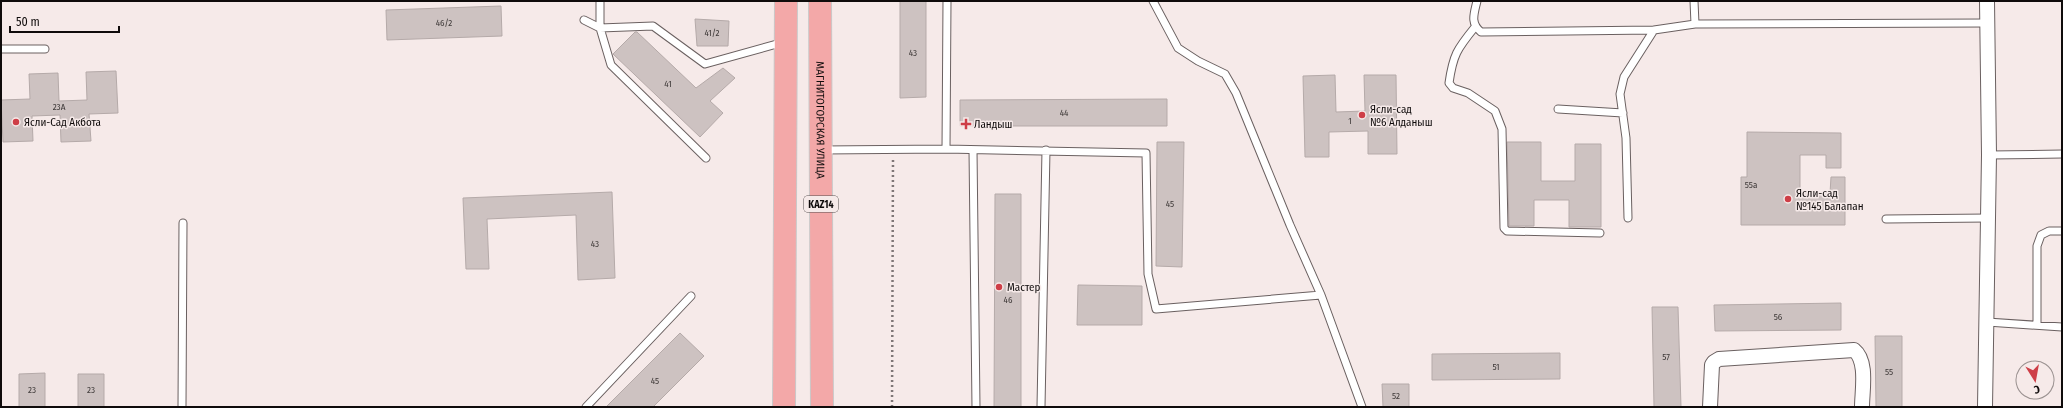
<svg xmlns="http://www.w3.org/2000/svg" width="2063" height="408" viewBox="0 0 2063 408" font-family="'Fira Sans Condensed',sans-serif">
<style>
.building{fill:#cdc2c1;stroke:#b5aaa9}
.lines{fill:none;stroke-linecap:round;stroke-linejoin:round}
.lane-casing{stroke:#6a6060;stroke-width:9}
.street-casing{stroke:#6a6060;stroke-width:16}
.primary-casing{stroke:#cac9c9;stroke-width:24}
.path{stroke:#7e7676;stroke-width:2.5;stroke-dasharray:2 3;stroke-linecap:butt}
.lane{stroke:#fff;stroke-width:7}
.street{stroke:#fff;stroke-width:14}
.primary{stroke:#f3a8a8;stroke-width:22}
.poi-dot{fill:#ce3e47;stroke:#f6eae9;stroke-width:1.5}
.labels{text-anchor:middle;stroke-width:3;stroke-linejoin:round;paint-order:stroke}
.number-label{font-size:9px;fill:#3e3938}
.shield{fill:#f6eae9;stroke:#544e4e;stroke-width:1}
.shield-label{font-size:10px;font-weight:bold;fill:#0f0b0b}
.poi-label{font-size:11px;fill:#0f0b0b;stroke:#f6eae9;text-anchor:start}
.street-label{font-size:11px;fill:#0f0b0b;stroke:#f6eae9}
</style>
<rect width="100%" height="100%" fill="#f6eae9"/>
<!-- building -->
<path class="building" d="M900 1H926V97L900 98Z
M501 6 502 36 387 40 386 10Z
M695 19 729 21 728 46H697Z
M635 32H637L696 88 723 68 735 78 710 101 723 113 700 137 613 54Z
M116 71 118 113 89 114 91 141 61 142 60 115 32 116 33 141 3 142 1 100 30 99 29 74 58 73 59 101 87 100 86 72Z
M1335 75 1336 112 1365 111 1364 75H1396L1397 154H1368V131L1329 132V157H1305L1303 76Z
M1167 99V126H960V100Z
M1747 132 1841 133V168H1826V155H1800V193H1830L1831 177H1845V225H1741V177H1747Z
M1157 142H1184L1182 267 1156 266Z
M1507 142H1541V181H1575V144H1601V227H1569V200H1534V226H1509Z
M612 192 615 278 578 280 576 215 487 219 489 269H466L463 198Z
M995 194H1021V407H994Z
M1078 285 1142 286V325H1077Z
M1841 303V330L1715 331 1714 305Z
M1652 307H1678L1681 407H1654Z
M680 333 704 356 653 407H606Z
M1875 336H1902V407H1876Z
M1560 353V379L1432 380V354Z
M45 373V407H19V374Z
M78 374H104V407H78Z
M1382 384H1409V407H1383Z"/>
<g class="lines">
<defs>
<path id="lane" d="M600 1V28L653 26 705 64 784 42
M947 1 946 149 1146 153 1148 274 1156 309 1321 295 1290 225 1236 93 1225 74 1198 61 1178 48 1153 1
M1477 1C1474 14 1470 23 1481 32L1654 30 1624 77 1620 94 1626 138 1628 218
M1694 1 1695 24 1987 23
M584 20 600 28 611 65 706 158
M1475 27C1457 49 1453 55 1449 83L1453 88 1468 93 1495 111 1502 129 1504 228 1507 231 1600 233
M1654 30 1695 24
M1 49H45
M1558 109 1623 113
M822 150 946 149
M973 150 976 407
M1989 155 2062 154
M1886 219 1988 218
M1321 295 1362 407
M1987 322 2062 327
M2037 325V246L2041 235 2049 231H2062
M182 407 183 223
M586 407 691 296
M1041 407 1046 150"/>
<path id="street" d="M1710 407 1712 365 1714 362 1719 359 1854 350C1868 361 1862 391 1862 407
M1985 407 1989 155 1987 1"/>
<g id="primary">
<path id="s1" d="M820 1 822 407"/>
<path d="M784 407 786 1"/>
</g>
</defs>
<!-- lane casing -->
<use href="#lane" class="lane-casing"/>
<!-- street casing -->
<use href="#street" class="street-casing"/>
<!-- primary casing -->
<use href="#primary" class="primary-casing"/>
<!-- path -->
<path class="path" d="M892 407 893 160"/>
<!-- lane -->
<use href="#lane" class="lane"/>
<!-- street -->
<use href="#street" class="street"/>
<!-- primary -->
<use href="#primary" class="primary"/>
</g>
<!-- markers -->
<g class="poi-dot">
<circle cx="1362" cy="115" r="4"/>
<circle cx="16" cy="122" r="4"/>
<path d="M964 118h4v4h4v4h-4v4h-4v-4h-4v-4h4z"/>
<circle cx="1788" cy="199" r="4"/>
<circle cx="999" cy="287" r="4"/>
</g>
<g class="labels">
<!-- number labels -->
<g class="number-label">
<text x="444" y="26">46/2</text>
<text x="712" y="36">41/2</text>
<text x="913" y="56">43</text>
<text x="668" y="87">41</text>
<text x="59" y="110">23А</text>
<text x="1064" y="116">44</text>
<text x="1350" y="124">1</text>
<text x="1751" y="188">55а</text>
<text x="1170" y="207">45</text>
<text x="595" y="247">43</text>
<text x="1008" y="303">46</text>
<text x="1778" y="320">56</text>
<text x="1666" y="360">57</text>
<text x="1496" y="370">51</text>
<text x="1889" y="375">55</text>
<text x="655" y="384">45</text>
<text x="32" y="393">23</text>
<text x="91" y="393">23</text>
<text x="1396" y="399">52</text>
</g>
<!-- shield labels -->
<rect class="shield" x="804" y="196" width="34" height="16" rx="3"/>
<g class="shield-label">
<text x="821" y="208">KAZ14</text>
</g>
<!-- poi labels -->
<g class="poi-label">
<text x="1370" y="113">Ясли-сад<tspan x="1370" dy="13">№6 Алданыш</tspan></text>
<text x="24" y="126">Ясли-Сад Акбота</text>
<text x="974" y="128">Ландыш</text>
<text x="1796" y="197">Ясли-сад<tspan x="1796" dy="13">№145 Балапан</tspan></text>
<text x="1007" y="291">Мастер</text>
</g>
<!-- street labels -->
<g class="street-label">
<text dy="4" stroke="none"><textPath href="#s1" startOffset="119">МАГНИТОГОРСКАЯ УЛИЦА</textPath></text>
</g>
</g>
<!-- border -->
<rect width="2063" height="408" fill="none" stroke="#0f0b0b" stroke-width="4"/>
<!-- north arrow -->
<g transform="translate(2035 380) rotate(169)"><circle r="19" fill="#f6eae9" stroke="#9a9190"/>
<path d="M0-3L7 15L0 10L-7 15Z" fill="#ce3e47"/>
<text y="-6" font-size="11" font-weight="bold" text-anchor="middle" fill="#0f0b0b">С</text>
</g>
<!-- scale -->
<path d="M10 26v6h109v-6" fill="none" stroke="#0f0b0b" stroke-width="2"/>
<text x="16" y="26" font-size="12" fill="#0f0b0b" stroke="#f6eae9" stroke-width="3" paint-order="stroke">50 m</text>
</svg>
